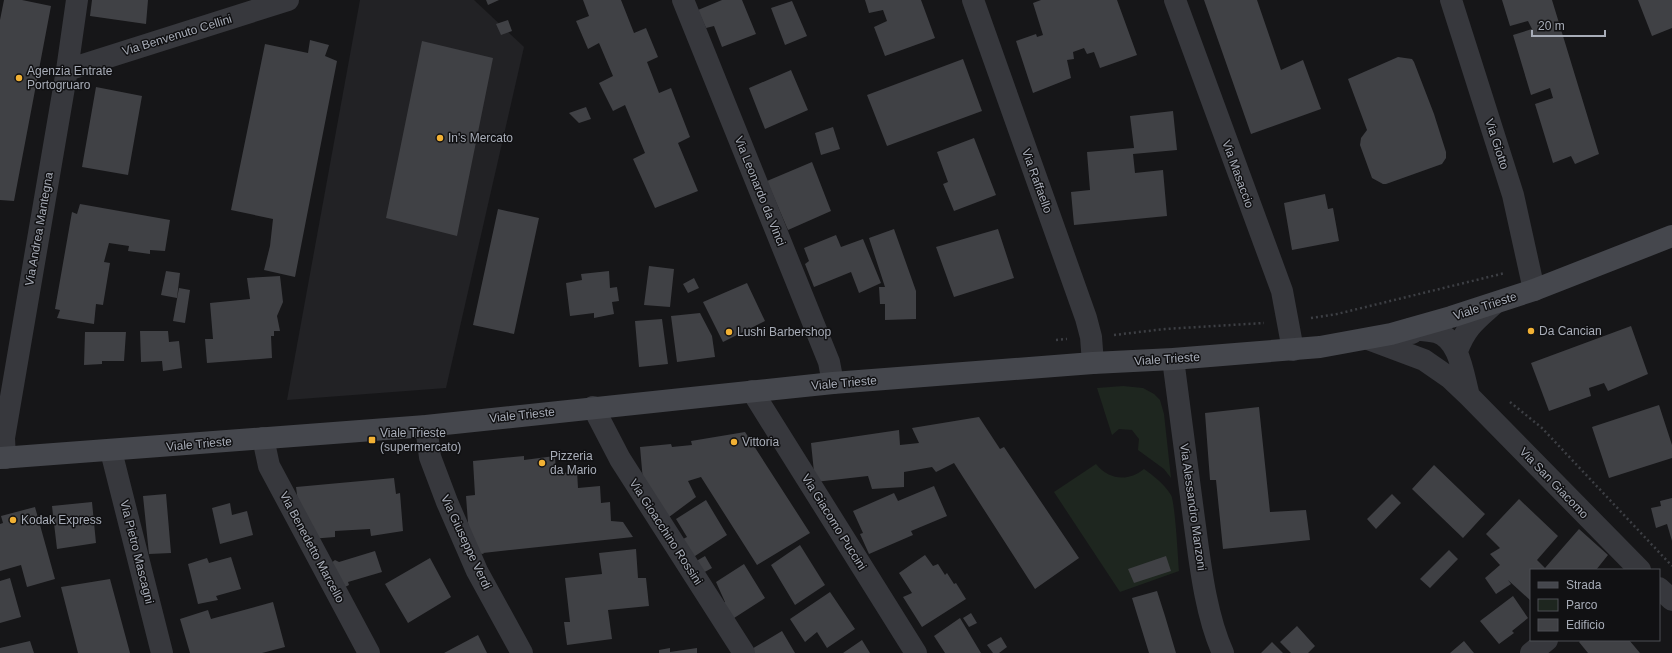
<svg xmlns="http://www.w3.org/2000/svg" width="1672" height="653" viewBox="0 0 1672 653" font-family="Arial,sans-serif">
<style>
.built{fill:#222225}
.green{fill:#1e261f}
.building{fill:#404145}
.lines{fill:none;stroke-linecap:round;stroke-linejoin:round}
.path{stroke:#3d3f44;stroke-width:2.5;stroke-dasharray:2 3;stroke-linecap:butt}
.minor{stroke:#37383d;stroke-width:22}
.tertiary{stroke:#37383d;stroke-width:22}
.secondary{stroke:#45474d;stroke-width:22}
.poi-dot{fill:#f2b134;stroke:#111113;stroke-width:1.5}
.labels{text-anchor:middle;stroke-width:3;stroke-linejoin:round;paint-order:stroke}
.street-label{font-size:12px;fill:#a8adb8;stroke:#111113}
.poi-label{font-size:12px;fill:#a8adb8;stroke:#111113;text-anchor:start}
</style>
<rect width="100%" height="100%" fill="#161618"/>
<!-- built -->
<path class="built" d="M360 0H474L524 47 446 388 287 400Z"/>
<!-- green -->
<path class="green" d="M1123 386 1143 388 1154 394 1160 400 1164 414 1171 478 1164 469 1138 450 1139 439 1132 430 1119 429 1112 435 1097 388Z
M1096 464C1109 480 1128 482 1144 469 1154 476 1164 484 1171 495 1175 502 1178 558 1179 571L1120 592 1054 492Z"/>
<!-- building -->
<path class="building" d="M4 0H22L51 6 14 201 0 200V20Z
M92 0H148L146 24 90 16Z
M486 0H499L488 5Z
M583 0H621L634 33 646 28 658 57 647 62 659 93 671 88 690 137 678 143 698 191 655 208 633 159 645 153 625 105 613 111 599 83 613 76 599 43 588 49 576 21 589 16Z
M722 0H742L756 34 722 47 714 26 706 28 698 10Z
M865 0H921L935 38 885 56 874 27 887 21 883 10 869 13Z
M1041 0H1117L1137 55 1100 68 1094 52 1087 54 1084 48 1073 52 1074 59 1067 60 1071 78 1033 93 1016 41 1036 34 1037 37 1043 35 1033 3Z
M1204 0H1257L1281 70 1303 60 1321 109 1251 134Z
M1502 0H1552L1599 154 1575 164 1571 156 1553 163 1535 104 1553 98 1550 88 1531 95 1513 35 1532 29 1528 21 1510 26Z
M1638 0H1672V28L1652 36Z
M792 1 807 36 785 45 771 8Z
M508 20 512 31 501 35 496 24Z
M310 40 329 45 325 56 337 61 295 277 264 270 270 246 273 219 231 210 265 44 308 53Z
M422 41 493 58 457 236 386 218Z
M1398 57 1412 59 1414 62 1434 114 1446 152V158L1442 164 1386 184H1383L1372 178 1360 145 1361 138 1367 130 1348 79Z
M963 59 982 111 887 146 867 95Z
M791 70 808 110 765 129 749 88Z
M96 87 142 96 128 175 82 167Z
M586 107 591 119 579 123 569 113Z
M1173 111 1177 150 1133 154 1135 173 1163 170 1167 216 1074 225 1071 192 1090 190 1087 152 1134 148 1130 116Z
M833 127 840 149 821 155 815 133Z
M974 138 996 195 954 211 943 184 948 182 937 152Z
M812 162 831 211 788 230 767 181Z
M1325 194 1328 209 1333 208 1339 241 1292 250 1284 203Z
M80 204 170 220 165 251 150 250V254L128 251 129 246 109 243 104 262 110 263 103 305 96 304 94 324 57 318 60 310 55 309 72 212 77 214Z
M498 209 539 218 514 334 473 325Z
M894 229 916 291V319L885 320V304H880L879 287H885L869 238Z
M998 229 1014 278 954 297 936 247Z
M836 235 841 247 863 239 881 283 859 293 851 272 814 287 805 264 809 261 804 248Z
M649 266 674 269 670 307 644 305Z
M166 271 180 273 177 298 161 295Z
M609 271 610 288 617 287 619 301 612 302 614 314 594 318V313L570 316 566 283 582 280 581 274Z
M280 276 283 302 277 316 280 331H274V336H271L272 358 207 363 205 339H213L210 303 250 299 247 278Z
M694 278 699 288 688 293 683 284Z
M747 283 765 321 723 342 703 302Z
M179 288 190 290 185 323 173 321Z
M700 313 712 336 715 357 677 362 671 316Z
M662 319 668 364 639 367 635 321Z
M1631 326 1648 374 1608 391 1604 383 1589 388 1591 396 1549 411 1531 363Z
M140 331H168L169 342 179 341 182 368 163 371 162 361 141 362Z
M85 332H126L124 361H102V364L84 365Z
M1659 405 1672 445V458L1609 478 1592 427Z
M1259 407 1270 512 1306 510 1310 540 1223 549 1216 480H1210L1205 413Z
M979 417 1000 449 1004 447 1079 558 1035 589 954 463 936 472 932 467 904 472V487L872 489 868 476 815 482 811 443 899 430 900 445 919 443 912 428Z
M745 432 810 533 757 565 701 477 688 481 696 497 665 520 643 481 640 447 671 444 672 447 692 445 691 441Z
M524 456V460L555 456 556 474 577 471 578 488 600 486 601 503 610 502 611 521 623 522 633 537 483 553 484 554 474 553 468 523 466 496 475 495 473 461Z
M1434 465 1485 514 1463 538 1412 489Z
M394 478 396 494 400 493 403 531 371 536 370 529 335 531V537L310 539 301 524 296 487Z
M934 486 947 516 911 531 913 535 869 554 860 534 863 533 853 511 894 493 898 501Z
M166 494 171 553 149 554 143 496Z
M1392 494 1401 503 1376 529 1367 519Z
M1672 498V541L1667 524 1656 528 1651 508 1661 506 1660 501Z
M1519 499 1558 536 1537 560 1545 568 1579 529 1608 555 1596 570H1531V601L1508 580 1511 584 1496 594 1485 578 1500 565 1490 554 1500 548 1486 534Z
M706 500 727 535 692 558 679 541 687 537 676 519Z
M92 502 96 543 57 549 52 506Z
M230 503 232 515 247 511 253 535 220 544 212 508Z
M35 507 55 579 27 587 21 565 0 571V524L3 523 1 516Z
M800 545 825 585 795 605 771 565Z
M636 549 638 578H646L649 606 608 610 612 639 567 645 564 622H570L565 578 602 574 599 553Z
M1449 550 1458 559 1430 588 1420 579Z
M375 551 382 572 348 582 349 585 339 590 327 566 335 560 339 562Z
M925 555 933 566 938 564 945 575 947 573 954 584 956 583 966 599 922 627 903 597 912 593 899 573Z
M705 556 712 568 701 574 693 563Z
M1166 556 1171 571 1134 583 1128 569Z
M231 557 241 589 216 596 218 600 198 604 188 564 207 558 209 563Z
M430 558 451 597 408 623 385 584Z
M744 564 765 598 731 620 721 604 725 602 716 582Z
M10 578 21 617 0 623V581Z
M110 579 130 653H78L61 587Z
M1157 591 1165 616 1176 653H1149L1132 598Z
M830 592 855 629 827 648 817 632 805 642 790 619Z
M1513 596 1528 618 1512 631 1514 633 1499 644 1480 621Z
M273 602 285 647 262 653H190L180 619 208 610 211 619Z
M971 613 977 623 969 627 963 618Z
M960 618 981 653H945L934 636Z
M1297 626 1315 646 1308 653H1291L1280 642Z
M782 631 795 653H752L750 650Z
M478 635 487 653H444Z
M1001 637 1007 647 999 653H993L987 645Z
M862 640 870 653H843Z
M1581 640H1629L1640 653H1588L1579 642Z
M30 641 34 653H0V648Z
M1464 641 1474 653H1450Z
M1272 642 1283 653H1261Z
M670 648V652L697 648V653H659V650Z"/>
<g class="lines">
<!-- path -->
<path class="path" d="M1311 318 1337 314 1505 273
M1114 335 1165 329 1264 323
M1056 340 1067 339
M1510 402 1542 428 1672 566"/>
<!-- minor -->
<path class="minor" d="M683 0 829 362 833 383
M973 0 1086 318 1091 337 1093 363
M1175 0 1282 291 1293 350
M1451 0 1513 195 1534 290
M67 70 288 0
M752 391 916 653
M593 407 620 459 744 653
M426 426 430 457 447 502 477 571 522 653
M263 438 269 466 369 653
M111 451 162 653
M5 458 4 438 67 70 77 0
M1531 653 1547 640"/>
<!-- tertiary -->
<path class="tertiary" d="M1412 333 1410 329C1419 330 1428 330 1436 332 1460 339 1463 375 1469 396
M1368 339 1424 360 1450 378 1469 396 1640 570
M1457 351C1466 327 1475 321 1494 304
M1173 359C1180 413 1187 466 1194 519 1200 562 1205 613 1223 653
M1659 588 1672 600"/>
<!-- secondary -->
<path class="secondary" d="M0 458 426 426 833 383 1093 363 1173 359 1320 347 1391 334 1451 317 1534 290 1672 236"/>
</g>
<!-- markers -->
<g class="poi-dot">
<circle cx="19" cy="78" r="4"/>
<circle cx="440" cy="138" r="4"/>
<circle cx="1531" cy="331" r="4"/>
<circle cx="729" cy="332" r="4"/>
<rect x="368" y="436" width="8" height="8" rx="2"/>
<circle cx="734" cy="442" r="4"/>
<circle cx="542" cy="463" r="4"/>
<circle cx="13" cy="520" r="4"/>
</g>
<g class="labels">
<!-- street labels -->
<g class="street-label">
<text transform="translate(177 35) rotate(-17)" y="4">Via Benvenuto Cellini</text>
<text transform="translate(1497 144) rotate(72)" y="4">Via Giotto</text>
<text transform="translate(1238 174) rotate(70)" y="4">Via Masaccio</text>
<text transform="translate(1037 181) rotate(70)" y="4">Via Raffaello</text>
<text transform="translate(760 191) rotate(68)" y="4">Via Leonardo da Vinci</text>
<text transform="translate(39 229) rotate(-80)" y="4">Via Andrea Mantegna</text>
<text transform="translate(1485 306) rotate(-18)" y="4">Viale Trieste</text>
<text transform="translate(1167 359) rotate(-4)" y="4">Viale Trieste</text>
<text transform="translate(844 383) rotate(-5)" y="4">Viale Trieste</text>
<text transform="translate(522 415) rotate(-6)" y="4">Viale Trieste</text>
<text transform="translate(199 444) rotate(-5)" y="4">Viale Trieste</text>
<text transform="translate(1554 483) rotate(46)" y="4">Via San Giacomo</text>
<text transform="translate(1193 507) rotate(82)" y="4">Via Alessandro Manzoni</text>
<text transform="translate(834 522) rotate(58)" y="4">Via Giacomo Puccini</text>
<text transform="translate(666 532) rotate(57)" y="4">Via Gioacchino Rossini</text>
<text transform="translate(466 542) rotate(65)" y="4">Via Giuseppe Verdi</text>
<text transform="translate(312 547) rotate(62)" y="4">Via Benedetto Marcello</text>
<text transform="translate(137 552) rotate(76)" y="4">Via Pietro Mascagni</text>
</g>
<!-- poi labels -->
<g class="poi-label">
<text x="27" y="75">Agenzia Entrate<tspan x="27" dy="14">Portogruaro</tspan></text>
<text x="448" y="142">In's Mercato</text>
<text x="1539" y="335">Da Cancian</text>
<text x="737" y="336">Lushi Barbershop</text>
<text x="380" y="437">Viale Trieste<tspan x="380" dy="14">(supermercato)</tspan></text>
<text x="742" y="446">Vittoria</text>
<text x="550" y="460">Pizzeria<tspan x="550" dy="14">da Mario</tspan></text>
<text x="21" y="524">Kodak Express</text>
</g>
</g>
<!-- legend -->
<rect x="1530" y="569" width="130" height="72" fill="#111113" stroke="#4d4f55"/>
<rect x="1538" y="582" width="20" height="6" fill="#45474d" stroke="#4d4f55"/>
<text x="1566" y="589" font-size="12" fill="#a8adb8">Strada</text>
<rect x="1538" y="599" width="20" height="12" fill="#1e261f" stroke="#4d4f55"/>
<text x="1566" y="609" font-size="12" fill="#a8adb8">Parco</text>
<rect x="1538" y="619" width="20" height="12" fill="#404145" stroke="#4d4f55"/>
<text x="1566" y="629" font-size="12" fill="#a8adb8">Edificio</text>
<!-- scale -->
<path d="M1532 30v6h73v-6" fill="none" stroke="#a8adb8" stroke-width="2"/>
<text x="1538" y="30" font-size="12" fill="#a8adb8" stroke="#111113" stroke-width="3" paint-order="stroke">20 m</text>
</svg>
